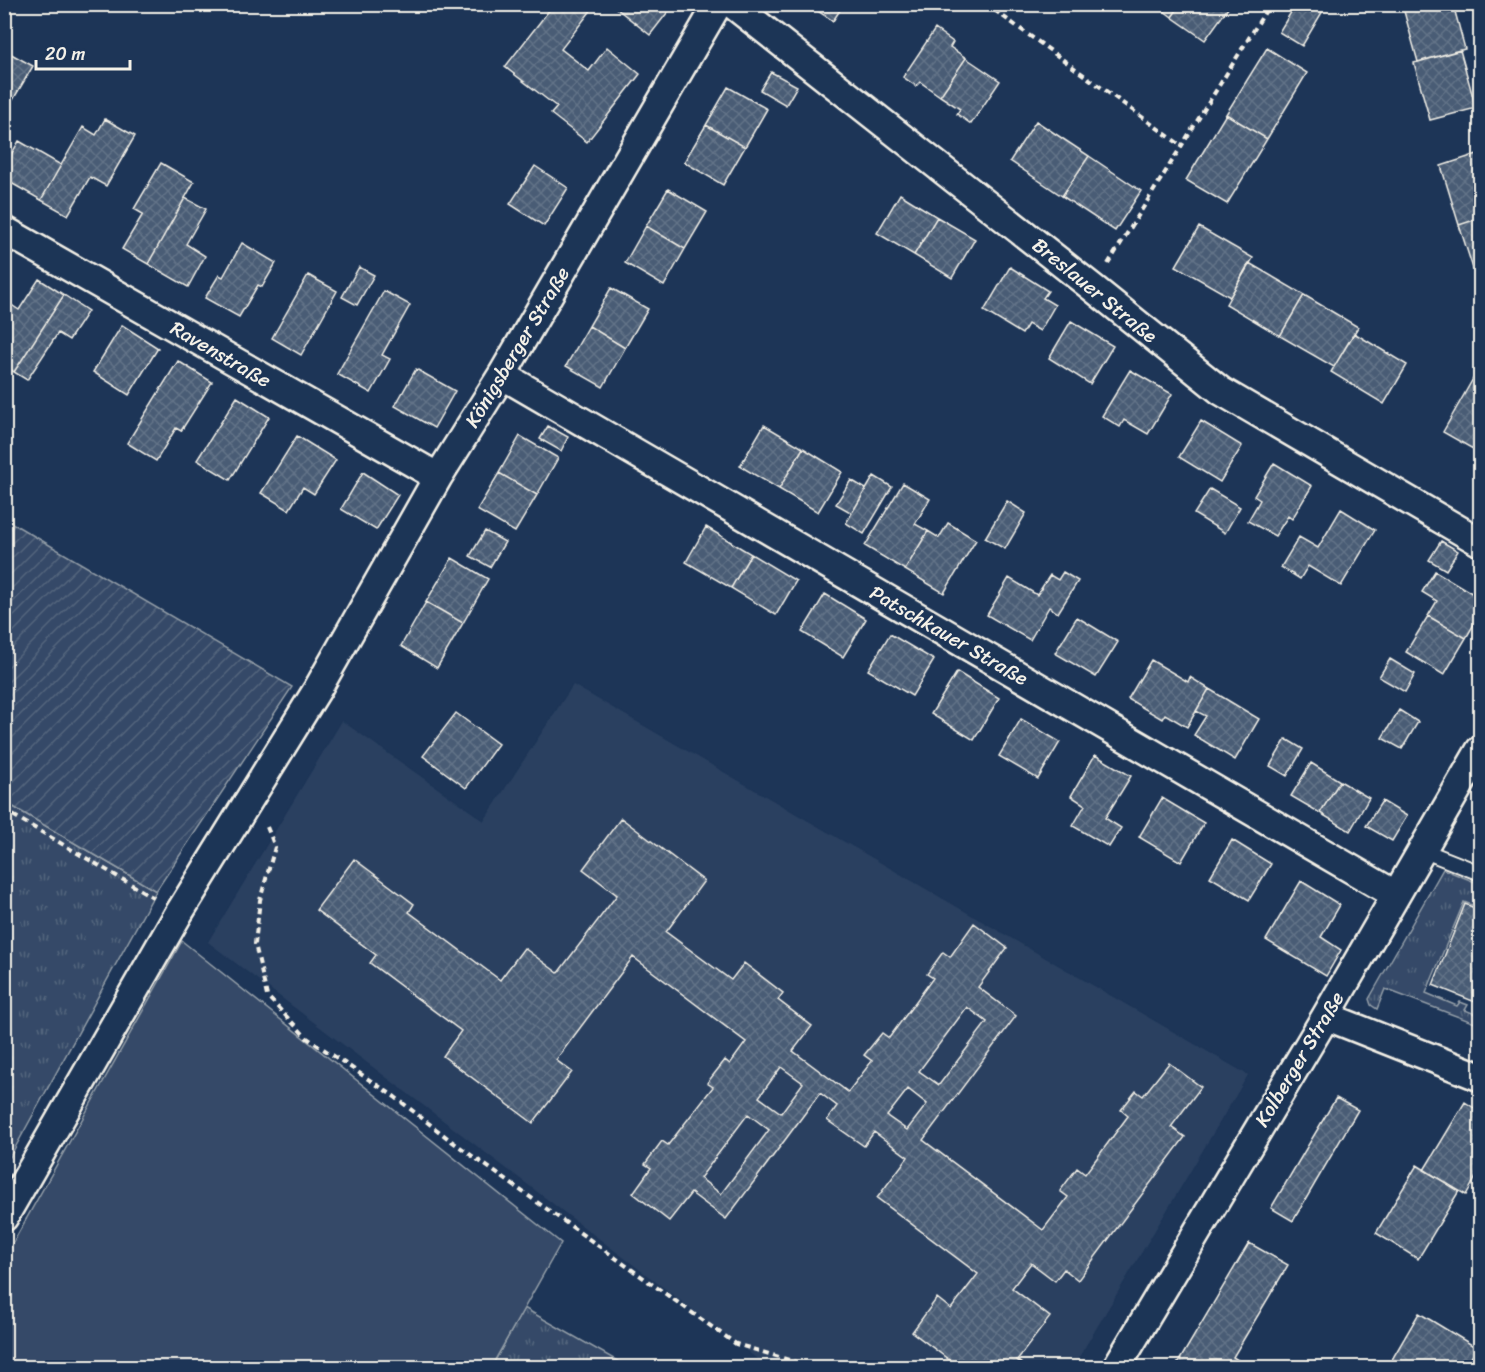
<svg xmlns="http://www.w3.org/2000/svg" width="1485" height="1372" viewBox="0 0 1485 1372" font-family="Sriracha,sans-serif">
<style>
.built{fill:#2a4060}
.grass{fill:url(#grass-tufts);stroke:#949ea8;stroke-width:1.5}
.garden{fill:url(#garden-furrows);stroke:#949ea8;stroke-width:1.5}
.pitch{fill:#354a67;stroke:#949ea8;stroke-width:1.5}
.building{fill:url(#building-cross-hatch);stroke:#f4f1e8;stroke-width:1.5;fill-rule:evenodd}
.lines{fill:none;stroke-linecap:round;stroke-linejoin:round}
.lane-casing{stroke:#f4f1e8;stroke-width:18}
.street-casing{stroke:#f4f1e8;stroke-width:32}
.path{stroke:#f4f1e8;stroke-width:4;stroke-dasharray:6 4.5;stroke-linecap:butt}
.lane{stroke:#1d3557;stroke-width:14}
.street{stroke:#1d3557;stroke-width:27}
.labels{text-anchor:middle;stroke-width:4.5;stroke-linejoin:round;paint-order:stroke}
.street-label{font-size:20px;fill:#f4f1e8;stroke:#1d3557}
</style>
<defs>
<pattern id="grass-tufts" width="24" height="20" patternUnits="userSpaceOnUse" patternTransform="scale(1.5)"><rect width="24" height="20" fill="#354a67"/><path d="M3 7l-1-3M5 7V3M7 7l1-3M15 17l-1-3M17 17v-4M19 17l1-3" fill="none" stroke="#53657d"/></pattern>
<pattern id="garden-furrows" width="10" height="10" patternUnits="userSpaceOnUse" patternTransform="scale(1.5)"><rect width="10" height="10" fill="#354a67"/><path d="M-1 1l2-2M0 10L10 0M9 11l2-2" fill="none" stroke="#53657d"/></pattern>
<pattern id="building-cross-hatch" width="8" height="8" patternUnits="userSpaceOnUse" patternTransform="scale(1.5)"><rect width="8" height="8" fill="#485b74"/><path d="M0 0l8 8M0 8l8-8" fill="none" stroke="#637388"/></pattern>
</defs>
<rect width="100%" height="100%" fill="#1d3557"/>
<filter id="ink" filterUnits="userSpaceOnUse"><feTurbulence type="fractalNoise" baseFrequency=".0167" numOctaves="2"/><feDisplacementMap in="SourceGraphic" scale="12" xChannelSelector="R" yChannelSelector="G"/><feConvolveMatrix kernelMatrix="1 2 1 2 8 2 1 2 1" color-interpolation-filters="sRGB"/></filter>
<g filter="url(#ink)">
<!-- built -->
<path class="built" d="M573 685 1248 1075 1073 1367H768L208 942 342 721 484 821Z"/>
<!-- grass -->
<path class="grass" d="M5 802 156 891 5 1166Z
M1443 869 1480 884V908L1464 902 1426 993 1457 1006 1460 1002 1468 1005 1465 1010 1480 1016V1025L1385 989 1377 1009 1371 1005 1369 999Z
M524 1308 628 1367 491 1368Z"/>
<!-- garden -->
<path class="garden" d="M5 519 292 687 156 891 5 802Z"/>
<!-- pitch -->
<path class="pitch" d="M182 941 561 1243 491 1367H5V1257Z"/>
<!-- building -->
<path class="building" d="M554 4H596L561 49 589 71 607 47 640 74 587 142 551 114 557 107 505 67Z
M611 4H674L650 35Z
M807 4H844L833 21Z
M1155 4H1181L1172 17Z
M1181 4H1231L1205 40 1172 17Z
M1296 4H1327L1302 46 1279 32Z
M1402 4H1453L1465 49 1418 62Z
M935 29 953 42 950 47 966 58 940 96 920 82 916 86 903 77Z
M1267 48 1307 73 1267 139 1226 114Z
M4 50 33 66 4 115Z
M1460 50 1476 108 1430 120 1414 63Z
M966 58 1000 81 971 124 957 114 960 109 940 96Z
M771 72 797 86 786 105 760 90Z
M728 87 767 109 745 147 706 125Z
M1226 114 1267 139 1227 204 1186 180Z
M105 119 135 136 106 186 90 177 68 215 41 200 83 127 96 135Z
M1036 121 1089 156 1062 196 1010 161Z
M706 125 745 147 723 185 684 162Z
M19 141 61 165 41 200 4 179V167Z
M1480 153V218L1459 225 1441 166Z
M1089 156 1141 191 1115 231 1062 196Z
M161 163 194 182 148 264 122 249 143 214 134 209Z
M535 166 568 188 544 226 510 204Z
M668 189 707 212 685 249 646 226Z
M900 194 937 217 914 255 877 233Z
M185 198 206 209 186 244 205 256 188 287 148 264Z
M937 217 975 239 952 278 914 255Z
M1480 218V283L1478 284 1459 225Z
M646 226 685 249 664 286 625 263Z
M1199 227 1253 258 1230 297 1176 266Z
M242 243 276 263 262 287 258 285 239 317 205 298 219 275 223 277Z
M1249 263 1304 295 1280 336 1226 304Z
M359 267 374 275 357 305 342 297Z
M1010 267 1048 291 1043 298 1055 305 1040 331 1028 324 1022 334 984 311Z
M308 275 337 291 301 355 272 338Z
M39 279 64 295 14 372 4 366V312L10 304 19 310Z
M611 288 648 309 625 348 589 326Z
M384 291 410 305 382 355 390 359 371 393 337 374Z
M64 295 88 311 69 340 58 333 27 380 14 372Z
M1304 295 1358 327 1334 367 1280 336Z
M1071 321 1113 346 1090 384 1049 358Z
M122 325 158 348 129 395 93 372Z
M589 326 625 348 603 387 566 366Z
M1354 333 1407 365 1384 404 1331 372Z
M178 361 212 382 181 431 176 428 156 461 127 443Z
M1480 366V381L1474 377Z
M416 369 455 391 434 428 395 406Z
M1130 370 1172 394 1148 434 1124 420 1120 427 1102 416Z
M1474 377 1480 381V453L1443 432Z
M237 397 269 417 230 480 197 460Z
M1201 421 1242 446 1220 482 1179 457Z
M764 425 803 448 779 489 740 466Z
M548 426 568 437 561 451 540 439Z
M297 436 336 460 314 494 303 487 289 510 261 493Z
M520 436 558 458 537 495 499 473Z
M803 448 842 472 818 512 779 489Z
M1274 463 1312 486 1292 519 1288 516 1275 536 1248 521 1260 500 1254 496Z
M363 472 398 495 376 530 341 509Z
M499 473 537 495 515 532 477 510Z
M874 476 892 487 864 534 846 523Z
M851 480 866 489 852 513 836 504Z
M903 483 930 499 915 524 928 531 905 570 865 546Z
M1210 489 1240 507 1225 533 1194 514Z
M1007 501 1026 513 1005 549 985 538Z
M1341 509 1375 530 1341 586 1308 566 1300 579 1281 567 1299 537 1318 548Z
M948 523 976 540 944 593 905 570 928 531 939 538Z
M706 527 751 554 731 588 686 562Z
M485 531 505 542 490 567 470 556Z
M1441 541 1458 551 1446 570 1429 560Z
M751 554 796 581 776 615 731 588Z
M452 558 488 579 463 623 426 602Z
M1435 571 1480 598V614L1466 638 1428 616 1437 601 1422 592Z
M1063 572 1078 581 1058 613 1049 607 1030 640 987 615 1009 578 1037 595 1050 575 1058 580Z
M825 594 866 619 843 657 802 632Z
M426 602 463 623 437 668 401 646Z
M1428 616 1466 638 1444 675 1406 652Z
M1077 617 1118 642 1096 677 1055 653Z
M890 634 934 660 912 696 868 670Z
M1390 659 1415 674 1405 692 1379 677Z
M1151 660 1188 682 1190 677 1209 689 1187 727 1165 714 1162 719 1128 699Z
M957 672 999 698 974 740 931 714Z
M1209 689 1259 719 1235 760 1194 735 1206 716 1196 711Z
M1399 710 1418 722 1402 749 1382 738Z
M456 713 498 744 466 788 423 756Z
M1021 719 1060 742 1038 779 999 756Z
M1286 739 1303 749 1287 776 1270 766Z
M1095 755 1131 776 1105 818 1121 828 1109 847 1073 826 1085 805 1071 796Z
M1311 763 1340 781 1320 813 1291 796Z
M1340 781 1369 798 1350 831 1320 813Z
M1162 798 1204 823 1181 862 1139 837Z
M1382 801 1407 816 1392 841 1366 826Z
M621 818 704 881 666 932 731 980 744 963 783 993 778 1000 812 1026 793 1051 848 1092 872 1061 864 1055 882 1033 889 1038 933 978 927 974 943 952 950 957 974 923 1007 948 978 987 1016 1016 923 1140 1043 1230 1068 1197 1060 1191 1077 1168 1085 1174 1128 1116 1121 1110 1136 1091 1143 1096 1169 1063 1201 1087 1171 1127 1185 1137 1078 1280 1064 1269 1055 1281 1031 1263 1012 1288 1050 1317 1017 1360 1027 1368H960L912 1332 937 1298 951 1309 978 1274 877 1198 908 1157 874 1132 864 1146 827 1120 837 1106 820 1093 726 1219 691 1193 669 1221 633 1193 651 1168 645 1164 662 1141 668 1145 713 1087 707 1083 725 1060 730 1064 746 1042 633 957 556 1060 572 1072 533 1123 443 1056 461 1031 370 963 376 955 316 910 354 859 414 904 409 912 500 980 524 948 558 973 617 895 583 869ZM967 1007 987 1022 939 1085 919 1071ZM781 1067 803 1083 781 1113 759 1097ZM908 1089 927 1104 907 1130 887 1116ZM748 1114 769 1130 721 1194 700 1178Z
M1232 840 1271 864 1249 900 1210 877Z
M1301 881 1340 905 1321 937 1341 950 1326 976 1266 940Z
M1465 904 1480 910V1004L1433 985Z
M1336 1098 1358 1110 1293 1221 1271 1208Z
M1465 1102 1480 1112V1170L1466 1195 1424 1170Z
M1417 1165 1459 1191 1418 1259 1376 1233Z
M1249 1243 1288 1265 1233 1357 1250 1368H1175Z
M1419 1313 1477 1348 1465 1368H1387Z"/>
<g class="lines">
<defs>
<path id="lane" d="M1422 850 1480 873"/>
<path id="street" d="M732 4 1093 288 1221 391 1480 542
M4 230 438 477
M502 375 1396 895
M1326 1016 1480 1077
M4 1217 179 913 317 690 438 477 502 375 718 4
M1116 1368 1326 1016 1480 750"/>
</defs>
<!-- lane casing -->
<use href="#lane" class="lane-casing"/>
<!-- street casing -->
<use href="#street" class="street-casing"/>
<!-- path -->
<path class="path" d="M986 4 1182 146
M1108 264 1270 4
M4 810 156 899
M267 827 275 847 260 900 255 944 267 996 307 1038 395 1097 450 1140 736 1344 816 1368"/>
<!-- lane -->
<use href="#lane" class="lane"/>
<!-- street -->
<use href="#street" class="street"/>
</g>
</g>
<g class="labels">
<!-- street labels -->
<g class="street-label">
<text transform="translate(1095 290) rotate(39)" y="7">Breslauer Straße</text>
<text transform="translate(517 347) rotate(-59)" y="7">Königsberger Straße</text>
<text transform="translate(221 354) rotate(30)" y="7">Ravenstraße</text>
<text transform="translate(949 635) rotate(30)" y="7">Patschkauer Straße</text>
<text transform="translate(1299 1059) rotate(-59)" y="7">Kolberger Straße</text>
</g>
</g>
<!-- margin -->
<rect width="1485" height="1372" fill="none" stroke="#1d3557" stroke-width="24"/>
<rect x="12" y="12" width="1461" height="1348" fill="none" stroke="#f4f1e8" stroke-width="2" filter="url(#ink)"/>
<!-- scale -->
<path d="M36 60v9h94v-9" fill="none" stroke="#f4f1e8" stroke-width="3"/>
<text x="45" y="60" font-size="18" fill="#f4f1e8" stroke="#1d3557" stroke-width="4.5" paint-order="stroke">20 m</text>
</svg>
